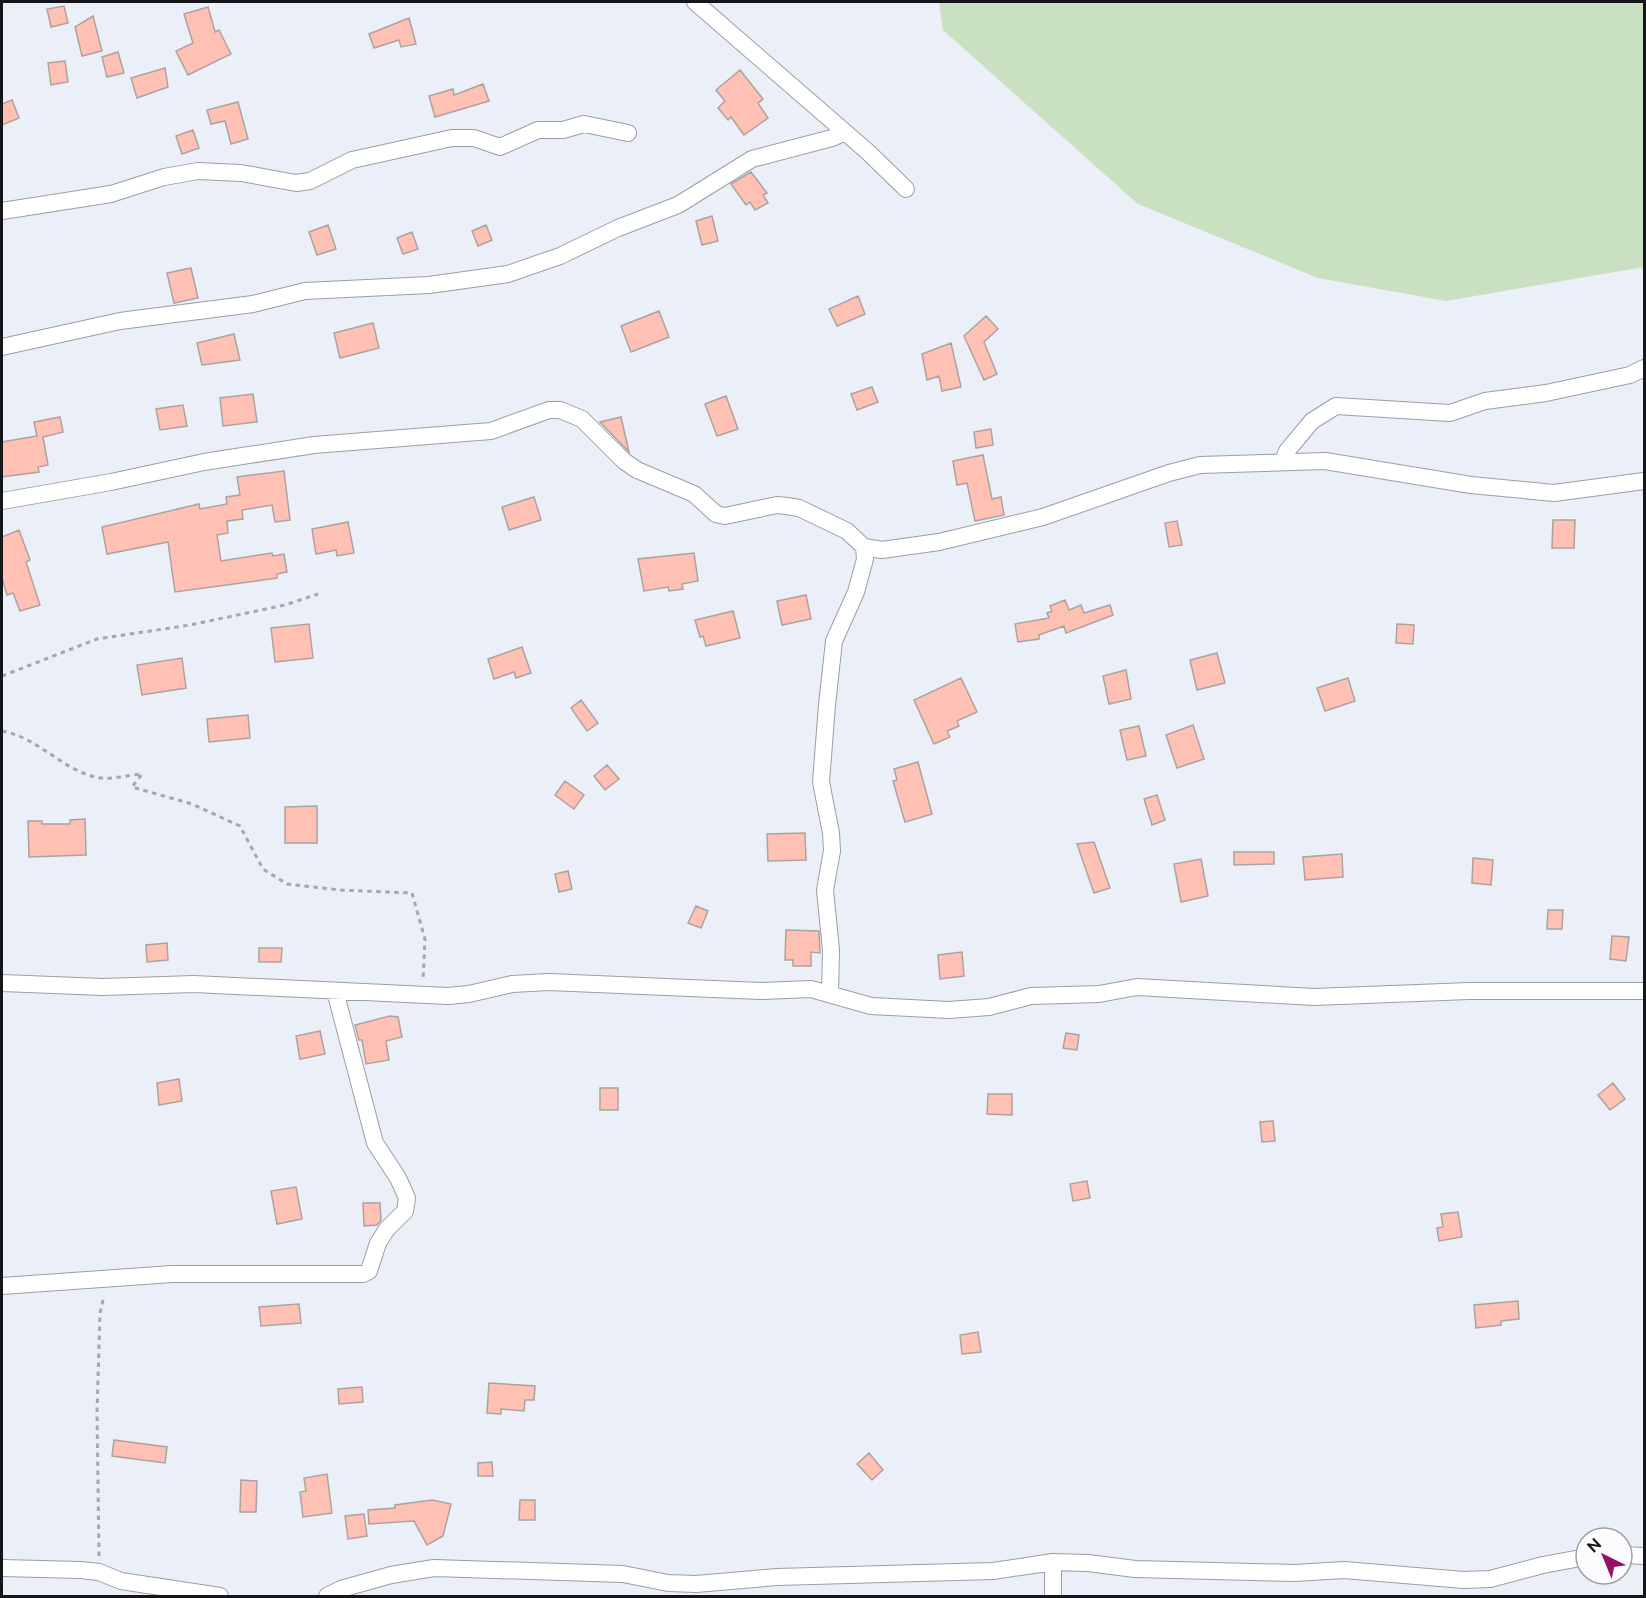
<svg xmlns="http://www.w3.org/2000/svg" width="1646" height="1598" viewBox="0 0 1646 1598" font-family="Raleway,sans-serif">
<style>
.green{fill:#c9e0c1}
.building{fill:#ffc1b4;stroke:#ada2a0;stroke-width:1.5}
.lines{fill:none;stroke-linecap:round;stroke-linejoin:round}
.minor-casing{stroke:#9a9ea6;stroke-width:18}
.path{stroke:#a4a7ae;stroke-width:3;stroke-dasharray:4.5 4.5;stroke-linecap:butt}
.minor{stroke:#fff;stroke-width:16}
</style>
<rect width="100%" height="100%" fill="#ebeff8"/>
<!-- green -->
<path class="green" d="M939 2H1644V267L1446 301 1318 278 1138 204 943 30Z"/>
<!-- building -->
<path class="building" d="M64 6 68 23 51 27 47 9Z
M208 7 215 32 219 30 231 54 188 75 176 51 193 43 184 14Z
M93 16 102 51 82 56 75 27Z
M409 18 416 44 401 47 399 40 374 48 369 34Z
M118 52 124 73 107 77 102 57Z
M65 61 68 82 51 85 48 63Z
M165 68 168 87 137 98 131 78Z
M740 70 763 99 758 103 768 118 744 135 731 117 728 120 718 108 725 101 716 90Z
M483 84 489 101 435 117 429 96 453 89 454 95Z
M12 100 19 118 2 125V104Z
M238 102 248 139 231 144 225 121 211 124 207 110Z
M193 130 199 148 182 154 176 136Z
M751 172 767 193 763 195 768 203 755 210 750 202 746 205 731 184Z
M712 216 718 241 702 245 696 221Z
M328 225 336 249 317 255 309 232Z
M486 225 492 240 478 246 472 231Z
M412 232 418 249 403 254 397 238Z
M191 268 198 298 174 303 167 273Z
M858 296 865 314 837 326 829 309Z
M659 311 669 337 631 352 621 326Z
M986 316 998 329 984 342 997 374 984 380 964 336Z
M373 323 379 348 340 358 334 333Z
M234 334 240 360 202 365 197 343Z
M951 343 961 387 942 391 939 376 927 380 922 354Z
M872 387 878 402 857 410 851 394Z
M253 394 257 422 223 426 220 398Z
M726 396 738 429 717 436 705 404Z
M183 405 187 426 160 430 156 409Z
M60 417 63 432 43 437 48 465 38 467 39 472 2 477V442L37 436 34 422Z
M621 417 629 452 600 422Z
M991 429 993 445 976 448 974 432Z
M983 455 992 499 1001 497 1004 515 975 521 967 483 957 485 953 461Z
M284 471 290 520 275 522 272 505 242 510 243 519 227 521 228 533 217 535 221 561 272 553 273 556 284 554 287 572 277 574V578L175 592 168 542 107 554 102 527 199 504 200 509 227 504 226 497 240 495 237 477Z
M534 497 541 520 509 530 502 507Z
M1553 520H1575L1574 548H1552Z
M1177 521 1182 545 1169 547 1165 523Z
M348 522 354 553 337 556 336 550 316 554 312 529Z
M19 530 30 560 26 562 40 605 20 611 13 593 7 595 2 578V537Z
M694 553 698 581 682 584 683 589 669 591 668 587 644 591 638 559Z
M806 595 811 619 782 625 777 601Z
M1065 600 1069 610 1081 605 1084 613 1110 605 1113 615 1066 633 1064 626 1039 635V639L1018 642 1015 624 1049 618 1047 613 1052 611 1050 606Z
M733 611 740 638 706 646 703 636 700 637 695 620Z
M309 624 313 658 275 662 271 628Z
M1397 624 1414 625 1413 644 1396 643Z
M522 647 531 673 516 678 514 672 494 679 488 659Z
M1217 653 1225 683 1197 690 1190 660Z
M182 658 186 688 142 695 137 665Z
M1126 670 1131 699 1109 704 1103 676Z
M961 678 977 712 957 721 959 726 947 731 950 737 934 744 914 700Z
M1348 678 1355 701 1325 711 1317 688Z
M581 700 598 723 587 731 571 708Z
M248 715 250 738 209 742 207 719Z
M1193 725 1204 759 1177 768 1166 735Z
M1139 726 1146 756 1127 760 1120 730Z
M918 762 932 814 905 822 893 781 897 780 894 769Z
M607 765 619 779 605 790 594 776Z
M565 781 584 795 574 809 555 795Z
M1157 795 1165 820 1152 825 1144 799Z
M317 806V843H285V807Z
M85 819 86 855 29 857 28 821H42V824H70V820Z
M805 833 806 860 768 861 767 834Z
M1094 842 1110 888 1094 893 1077 844Z
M1234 852H1274V864L1234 865Z
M1342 854 1343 877 1305 880 1303 857Z
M1473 858 1493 860 1491 885 1472 883Z
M1201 859 1208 896 1181 902 1174 864Z
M568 871 572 889 559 892 555 874Z
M696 906 708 911 701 928 688 923Z
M1548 910H1563L1562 929H1547Z
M786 930 819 931 820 953 811 952V966H793V960H785Z
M1612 936 1629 937 1626 961 1610 959Z
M167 943 168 960 147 962 146 945Z
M259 948H282L281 962H259Z
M962 952 964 976 940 979 938 955Z
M390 1016 398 1017 402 1037 386 1041 389 1060 366 1064 362 1040H359L355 1025Z
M320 1031 325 1054 300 1059 296 1036Z
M1066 1033 1079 1035 1077 1050 1063 1048Z
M179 1079 182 1101 159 1105 157 1083Z
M1613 1083 1625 1099 1610 1110 1598 1095Z
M600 1088H618V1110H600Z
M988 1094H1012V1115L987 1114Z
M1273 1121 1275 1141 1262 1142 1260 1122Z
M1087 1181 1090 1198 1073 1201 1070 1184Z
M296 1187 302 1219 277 1224 271 1191Z
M363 1203H380L381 1220 377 1225 364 1226Z
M1458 1212 1462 1237 1439 1241 1437 1228 1443 1227 1441 1214Z
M1518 1301 1519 1319 1501 1321V1325L1476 1328 1474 1305Z
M299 1304 301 1323 261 1326 259 1307Z
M978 1332 981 1352 962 1354 960 1335Z
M489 1383 535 1386 534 1400H525L524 1411 501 1409V1414L487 1413Z
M362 1387 363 1402 339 1404 338 1389Z
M114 1440 167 1447 165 1463 112 1456Z
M869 1453 883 1470 872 1480 857 1464Z
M492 1462 493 1476H478V1463Z
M327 1474 332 1513 303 1517 300 1492 306 1491 304 1478Z
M241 1480 257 1481 256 1512H240Z
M432 1500 451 1504 443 1536 427 1545 414 1521 369 1524 368 1510 395 1508V1505Z
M520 1500H535V1520H519Z
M364 1514 367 1536 348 1539 345 1516Z"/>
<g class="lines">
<defs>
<path id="minor" d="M695 2 868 152 906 189
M2 211 111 194 164 177 198 171 241 173 296 183 310 181 352 160 452 138H474L500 147 538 130H563L584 124 628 133
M2 347 120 321 253 304 305 291 429 285 508 274 560 256 618 228 678 205 752 159 832 138 845 132
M1283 461 1287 451 1312 421 1336 406 1450 413 1485 401 1546 393 1630 375 1644 368
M2 501 111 482 204 462 314 445 491 431 549 410H560L582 419 624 461 637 470 694 494 716 514 725 516 777 505 787 506 799 508 847 531 864 547 865 559 856 592 834 641 827 705 821 782 831 833 832 851 825 890 831 950 830 994
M864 547 882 550 939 542 1043 517 1169 473 1200 465 1325 461 1471 485 1554 493 1644 481
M2 983 103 987 194 984 448 996 469 994 512 984 549 982 760 991 811 989 871 1006 949 1010 989 1007 1031 996 1099 994 1137 987 1314 997 1469 991H1644
M2 1286 172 1274H363L369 1271 378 1243 387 1229 405 1211 407 1198 398 1178 375 1143 335 991
M1622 1555 1644 1556
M1053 1562V1596
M2 1568 80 1570 99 1572 121 1581 220 1596
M327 1596 341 1589 391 1575 434 1568 623 1574 668 1583 696 1584 777 1577 993 1571 1053 1562 1088 1563 1135 1569 1295 1573 1344 1570 1464 1580 1490 1579 1543 1565 1586 1557"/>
</defs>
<!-- minor casing -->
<use href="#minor" class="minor-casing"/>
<!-- path -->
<path class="path" d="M2 676 97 639 190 625 285 605 318 594
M2 731C37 737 60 768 95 777 108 781 128 775 142 774L132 787 192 804 240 826 263 869 287 884 340 890 412 893 425 939 423 980
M99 1556 97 1412 100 1313 104 1296"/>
<!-- minor -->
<use href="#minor" class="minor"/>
</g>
<!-- border -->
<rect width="1646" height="1598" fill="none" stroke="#151619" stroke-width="6"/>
<!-- north arrow -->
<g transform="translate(1604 1556) rotate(317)"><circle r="28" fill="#fcfcfe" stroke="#a0a0a2" stroke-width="1.5"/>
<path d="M0-4.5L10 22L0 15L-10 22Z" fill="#961067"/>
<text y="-9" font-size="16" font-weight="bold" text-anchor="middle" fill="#151619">N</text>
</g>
</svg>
